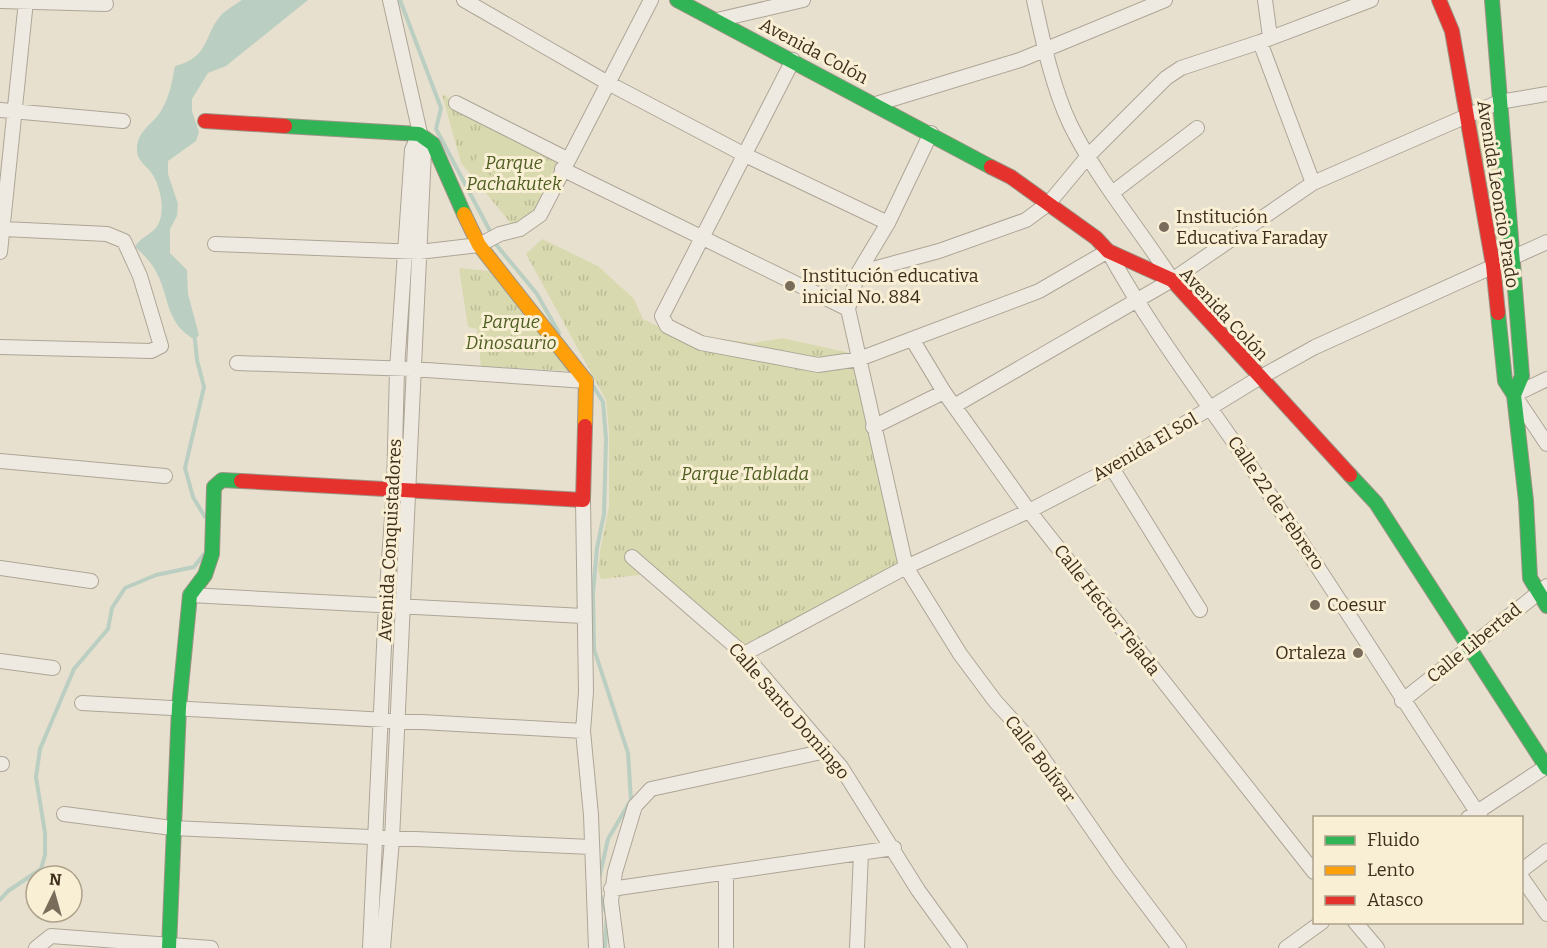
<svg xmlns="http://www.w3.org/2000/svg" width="1547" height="948" viewBox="0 0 1547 948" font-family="Bitter,serif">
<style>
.grass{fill:url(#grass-tufts)}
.pitch{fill:#d9d9af}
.water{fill:#bacec1}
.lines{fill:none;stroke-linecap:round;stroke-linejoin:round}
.stream{stroke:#bacec1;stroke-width:4}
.street-casing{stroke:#ada597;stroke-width:16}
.fast-casing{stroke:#9d9486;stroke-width:16}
.slow-casing{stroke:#9d9486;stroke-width:16}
.jam-casing{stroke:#9d9486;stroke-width:16}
.street{stroke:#efeae1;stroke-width:14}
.fast{stroke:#30b455;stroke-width:14}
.slow{stroke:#ff9f0a;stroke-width:14}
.jam{stroke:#e5322d;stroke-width:14}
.poi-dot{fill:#7a6c5b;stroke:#f9efd4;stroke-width:2}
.labels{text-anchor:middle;stroke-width:6;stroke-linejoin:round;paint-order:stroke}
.street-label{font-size:18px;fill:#3e2d1d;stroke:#f9efd4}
.park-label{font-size:18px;font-style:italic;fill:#4e5d21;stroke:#f9efd4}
.poi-label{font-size:18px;fill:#3e2d1d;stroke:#f9efd4;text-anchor:start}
</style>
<defs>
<pattern id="grass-tufts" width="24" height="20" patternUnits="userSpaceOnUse" patternTransform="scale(1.5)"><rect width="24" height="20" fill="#d9d9af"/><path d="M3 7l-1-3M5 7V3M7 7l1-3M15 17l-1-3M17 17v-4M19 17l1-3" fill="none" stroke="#bbbb96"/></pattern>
</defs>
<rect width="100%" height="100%" fill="#e8e0ce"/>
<!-- grass -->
<path class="grass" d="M442 94 559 158 523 238 461 163Z
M1494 114 1508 243 1493 247 1476 118Z
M542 239 598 266 634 299 643 319 694 344 720 339 753 343 782 338 846 352 862 359 900 565 744 645 658 573 601 579 598 571 600 551 609 506V432L606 400 526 254Z
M459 268 499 272 571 371 481 366 477 329 468 327Z"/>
<!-- pitch -->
<path class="pitch" d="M491 129 549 163 533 196 473 164Z"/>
<!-- water -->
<path class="water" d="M242 0H308L226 66 208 73 192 99V111L199 132 196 141 168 161V174L178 204 177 216 170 229V253L187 270 188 294 199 335 195 340C163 321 171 296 154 268 149 260 142 253 135 247 140 237 153 234 158 225 166 210 160 183 150 171 144 164 136 159 137 148 138 131 150 126 159 114 169 100 172 82 175 66 210 58 204 33 222 14 228 9 235 4 242 0Z"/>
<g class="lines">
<!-- stream -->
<path class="stream" d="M400 0 441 108 436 129 491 233
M494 242 537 294 559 333
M195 340 197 360 204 387 185 468 193 497 205 517
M592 384 603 402 606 439 604 514 597 548 593 593 594 649 628 753 631 800 608 839 599 879
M600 895 607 915 605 948
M0 900 8 891 41 869 45 855V833L36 777 40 749 74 669 108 629 112 608 125 588 156 575 194 567 204 554"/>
<defs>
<path id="street" d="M464 0 608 83 745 155 888 223
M1034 0C1043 41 1052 86 1070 124 1097 179 1138 227 1171 278
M1265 0 1270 37
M0 1 106 4
M717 20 803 0
M1260 42 1313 183
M793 60 662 316 667 326 701 343 818 365 859 359 1039 291 1108 251C1153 334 1212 408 1264 486 1338 596 1408 708 1481 818
M456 103 567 159
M876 104 1020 60 1165 0
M0 110 123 121
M931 133 888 223 858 273 848 309 906 567 960 654 995 701 1031 741 1119 868 1179 948
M562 169 848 309
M1112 193 1197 128
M215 244 419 252 479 245 500 234 520 229 540 215 651 0
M0 252 26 1
M858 273 939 251 1026 220 1049 203 1088 156 1166 78 1181 68 1260 42 1371 0
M912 339 944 392 1029 511 1314 872
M0 347 151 351 161 346 140 276 124 241 107 234 4 229
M237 363 412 369 586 381
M1547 379 1514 395 1547 444
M954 406 1172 280 1313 183 1499 102 1547 94
M873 427 944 392
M0 461 165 476
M1112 468 1200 610
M583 500 586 692 583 731 591 815 596 948
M632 557 744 654 841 767 918 890 960 948
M0 568 91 581
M190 595 583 616
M744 654 906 567 1029 511 1112 468 1259 378 1315 347 1547 242
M0 661 53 668
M1402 701 1547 586
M82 703 583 731
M0 764H2
M64 814 172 828 591 847
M1468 818 1547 766
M1522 870 1547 851
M726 874V948
M1522 878 1547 914
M611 889 894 848
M1355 922 1377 948
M36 948 51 936 211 948
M370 948 386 604 394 488 397 369 412 150 419 134
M383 948 392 839 424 151 390 0
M617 948 611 901 615 872 635 806 651 789 826 751
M857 948 861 853
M1286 948 1322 922"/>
<path id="fast" d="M677 0 991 167
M1492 0 1522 376 1514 395
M285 126 419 134 433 144 464 214
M1498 313 1505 381 1514 395 1526 501 1530 578 1547 606
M1350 475 1376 503 1547 768
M169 948 179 707 190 595 205 575 212 554 214 487 222 480 241 481"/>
<path id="slow" d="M464 214 479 245 586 381 585 426"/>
<path id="jam" d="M1439 0 1452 31 1493 265 1498 313
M205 121 285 126
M991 167 1011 177 1096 238 1108 251 1172 280 1350 475
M241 481 583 500 585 426"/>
</defs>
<!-- street casing -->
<use href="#street" class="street-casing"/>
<!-- fast casing -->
<use href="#fast" class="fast-casing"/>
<!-- slow casing -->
<use href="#slow" class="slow-casing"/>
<!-- jam casing -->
<use href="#jam" class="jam-casing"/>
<!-- street -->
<use href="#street" class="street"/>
<!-- fast -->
<use href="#fast" class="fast"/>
<!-- slow -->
<use href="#slow" class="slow"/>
<!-- jam -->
<use href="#jam" class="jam"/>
</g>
<!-- markers -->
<g class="poi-dot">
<circle cx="1164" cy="227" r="6"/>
<circle cx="790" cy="286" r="6"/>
<circle cx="1315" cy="605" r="6"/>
<circle cx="1358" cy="653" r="6"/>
</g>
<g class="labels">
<!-- street labels -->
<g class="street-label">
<text transform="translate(814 51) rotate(28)" y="6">Avenida Colón</text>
<text transform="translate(1498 194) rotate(81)" y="6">Avenida Leoncio Prado</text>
<text transform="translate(1224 314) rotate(47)" y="6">Avenida Colón</text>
<text transform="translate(1145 447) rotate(-30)" y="6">Avenida El Sol</text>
<text transform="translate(1276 503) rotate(56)" y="6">Calle 22 de Febrero</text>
<text transform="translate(390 540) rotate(-87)" y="6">Avenida Conquistadores</text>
<text transform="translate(1107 610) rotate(52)" y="6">Calle Héctor Tejada</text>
<text transform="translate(1474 643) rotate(-39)" y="6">Calle Libertad</text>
<text transform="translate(789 711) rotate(49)" y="6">Calle Santo Domingo</text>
<text transform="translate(1040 759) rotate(53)" y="6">Calle Bolívar</text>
</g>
<!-- park labels -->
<g class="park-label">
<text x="514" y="169">Parque<tspan x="514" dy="21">Pachakutek</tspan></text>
<text x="511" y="328">Parque<tspan x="511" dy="21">Dinosaurio</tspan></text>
<text x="745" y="480">Parque Tablada</text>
</g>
<!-- poi labels -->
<g class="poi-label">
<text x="1176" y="223">Institución<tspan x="1176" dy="21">Educativa Faraday</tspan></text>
<text x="802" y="282">Institución educativa<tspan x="802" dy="21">inicial No. 884</tspan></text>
<text x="1327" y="611">Coesur</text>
<text x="1346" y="659" text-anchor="end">Ortaleza</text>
</g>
</g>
<!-- legend -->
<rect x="1313" y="816" width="210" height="108" fill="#f9efd4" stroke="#aea18b" stroke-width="1.5"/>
<rect x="1325" y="836" width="30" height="9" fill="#30b455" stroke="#aea18b" stroke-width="1.5"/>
<text x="1367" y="846" font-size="18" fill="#3e2d1d">Fluido</text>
<rect x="1325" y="866" width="30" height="9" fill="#ff9f0a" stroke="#aea18b" stroke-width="1.5"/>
<text x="1367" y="876" font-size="18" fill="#3e2d1d">Lento</text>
<rect x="1325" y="896" width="30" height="9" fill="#e5322d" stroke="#aea18b" stroke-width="1.5"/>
<text x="1367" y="906" font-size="18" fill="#3e2d1d">Atasco</text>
<!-- north arrow -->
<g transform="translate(54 894) rotate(5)"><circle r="28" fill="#f9efd4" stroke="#aea18b" stroke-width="1.5"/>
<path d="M0-4.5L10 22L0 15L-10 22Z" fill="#7a6c5b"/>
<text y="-9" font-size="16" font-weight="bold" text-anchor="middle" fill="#3e2d1d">N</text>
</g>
</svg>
